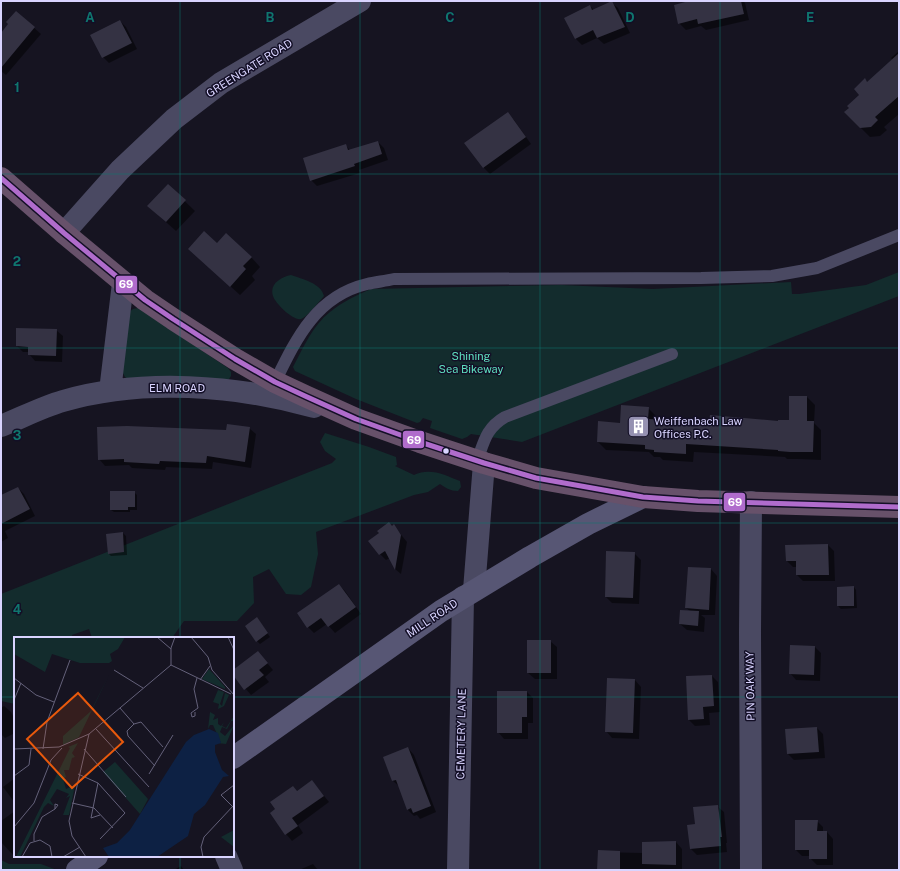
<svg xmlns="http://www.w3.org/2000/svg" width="900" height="871" viewBox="0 0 900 871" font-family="'Public Sans',sans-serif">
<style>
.green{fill:#132c2d}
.shadow{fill:#0007}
.building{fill:#343243}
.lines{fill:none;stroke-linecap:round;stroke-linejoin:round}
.lane{stroke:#4a4962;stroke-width:12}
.street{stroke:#4a4962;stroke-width:22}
.secondary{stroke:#575674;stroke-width:22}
.highway{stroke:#67516a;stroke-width:22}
.bus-1-casing{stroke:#130f26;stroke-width:8}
.bus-1{stroke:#b06ccc;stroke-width:5}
.grid{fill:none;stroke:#0f766e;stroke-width:1;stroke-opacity:0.55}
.bus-dot{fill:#d9d4ff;stroke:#130f26;stroke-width:1.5}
.labels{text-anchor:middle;stroke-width:3;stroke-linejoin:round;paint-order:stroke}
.street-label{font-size:11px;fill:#d9d4ff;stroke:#130f26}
.park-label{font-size:11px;fill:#5fe0c0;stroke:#130f26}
.poi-label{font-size:11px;fill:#d9d4ff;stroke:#130f26;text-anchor:start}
.inset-road{fill:none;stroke:#64617a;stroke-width:1}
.view{fill:#e8590c;fill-opacity:0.15;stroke:#e8590c;stroke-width:2}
.inset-edge{fill:none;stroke:#d9d4ff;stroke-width:2}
.grid-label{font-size:13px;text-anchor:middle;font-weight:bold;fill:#0f766e;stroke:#130f26;stroke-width:3;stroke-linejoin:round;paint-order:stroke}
.line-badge{stroke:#130f26;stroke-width:1.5}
.badge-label{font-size:11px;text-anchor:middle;font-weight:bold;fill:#fff}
</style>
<rect width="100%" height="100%" fill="#161421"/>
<!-- green -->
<path class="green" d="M899 272V296L522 442 471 434 467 437 462 439 430 428 432 421 423 418 420 422 417 423 356 399 295 371 293 367C303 348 313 325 330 312 342 302 357 295 371 289L561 285 653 289 791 282 792 294H799L866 285Z
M291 275C302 279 321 283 324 296 319 302 307 317 301 319 293 321 275 303 273 296 269 284 281 277 291 275Z
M138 308 228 368 231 372V376L229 379 225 380 131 381 125 377 122 371 128 313 133 309Z
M325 433 369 447 396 457 397 465 395 466 414 475C430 467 445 475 460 481L461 487 458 491C450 491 446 488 440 484L428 492 414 495 316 532 318 554 311 587 301 595 286 594 269 569 253 577 254 603 237 621H184L172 638H92L89 629 72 635V638H15V704L1 701V594L332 463 336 459 325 451 320 442Z
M1 860 9 864H41L57 870H1Z"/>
<!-- shadow -->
<path class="shadow" d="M687 1H743L745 3 749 20 706 30 701 26 686 30 679 23Z
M611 2 618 8 630 33 604 44 597 38 582 45 576 39 566 18 590 6 594 10Z
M16 12 41 34 6 75 1 71V34L10 24Z
M120 21 126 27 137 49 109 63 103 57Z
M899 51V114L884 127 887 130 880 136 870 137 860 127 850 108 868 83 893 60 891 58Z
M507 114 514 120 531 144 490 174 484 168 466 143Z
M378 142 384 148 388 160 359 170 360 173 317 186 311 180 345 145 351 151Z
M168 185 195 211 176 231 158 215Z
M217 245 251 257 260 267 252 276 255 280 240 295 199 258Z
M56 330 63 336 62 362 35 361 29 354V352H23L17 346Z
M807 397 815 405 814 423 821 430V460L798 459H787L785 457 694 452 693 462 663 460 660 457H654L649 452 606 450 598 442 620 424 648 408 656 416V420L673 422H779L790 421Z
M249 428 256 434 251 468 213 462 212 469 166 467 165 470 132 468 129 465 105 466 99 459 227 431Z
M18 488 24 494 35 516 5 531 8 538 1 542V496Z
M134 492 137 495V510H130V512H114L111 510Z
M394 526 407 542 401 574 395 569 390 558 386 560 380 554Z
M123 533 126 536 127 555 111 556 108 553Z
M828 545 834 551 835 581H803L797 575V567H793L787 561Z
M634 553 641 560 639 604 612 603 606 597Z
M689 568 711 569 717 576 715 615H701L705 618 704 632 687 630 680 624 690 611 686 608Z
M339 585 345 591 361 614 335 633 327 624 314 633 308 627Z
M854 587 856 590 857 608 841 609 838 606Z
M259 621 270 637 260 644 257 641Z
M550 641 557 647V679H535L528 673Z
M815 647 821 653 820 681 796 680 790 673Z
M258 652 273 670 265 677 269 682 251 695 233 674V672Z
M712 676 718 682 720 712 709 713 710 725 695 726 689 720Z
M608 679 635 680 641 687 639 739 612 738 606 731Z
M527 692 533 698V723H528V739H504L498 732Z
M4 706 11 712 15 720V733L5 738 1 734V708Z
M817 728 823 734 825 758 794 760 788 754Z
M408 748 414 755 436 812 420 819 417 815 414 816 408 810 400 787 393 781 384 757Z
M15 778V803L3 787Z
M312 781 329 802 298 825 303 833 292 841 286 834 271 813 297 791Z
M717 806 724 812 727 843H726L727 852 697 855 691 849 697 825Z
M15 811V853L13 855 1 842V821Z
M817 821 823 827V832H827L833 839V865H817L810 858V856H802L796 850Z
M676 842 682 849V870H598L599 852 643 853Z
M313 864 318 870H299Z
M181 866 184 870H174Z"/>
<!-- building -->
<path class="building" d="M612 1 625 27 597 38 593 30 575 39 564 18 590 5 592 10Z
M689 1H741L744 14 698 24 697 19 678 24 674 5Z
M16 11 35 27 1 68V33L8 24 6 22Z
M120 20 132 43 102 58 90 35Z
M899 53V96L875 117 878 120 871 127 860 128 844 112 849 108 847 106 859 95 854 89 865 78 867 82Z
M508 112 526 137 483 168 464 143Z
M378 141 382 154 354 164 355 166 310 181 303 158 346 144 348 150Z
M168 184 186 200 166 222 147 206Z
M204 231 217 243 226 233 252 257 243 266 246 269 230 287 188 249Z
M16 328 57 329 56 356 28 355V347L16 346Z
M789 396H807V421H814L813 452H790L778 451V450L686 444V454L654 452V450L645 449V445L597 442 598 421 620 423 621 405 649 407 648 419 672 420V421L709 422 710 415 778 421V420H789Z
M227 424 250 427 245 462 207 456 206 463 160 461 159 464 124 462V459L98 460 97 427 127 426 226 430Z
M18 487 30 509 1 524V495Z
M110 491H135V507H128V510H110Z
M389 522 392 526 394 524 401 535 395 570 385 551 379 555 368 541 379 533 377 531Z
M123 532 124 552 108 554 106 534Z
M828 544 829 575H796V561H786L785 545Z
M606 551 635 552 633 598 605 597Z
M688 567 711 568 709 610 685 608Z
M339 584 356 607 328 627 321 618 307 628 297 613Z
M854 586V606H837V587Z
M680 610 699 611 698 626 679 624Z
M257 617 268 633 256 642 245 626Z
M527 640H551V673H527Z
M790 645 815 646 814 675 789 674Z
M258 651 268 663 259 670 264 675 244 690 233 675V670Z
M712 675 714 706 703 707 704 719 688 720 686 676Z
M607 678 635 679 633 733 605 732Z
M497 691H527V717H522V733H497Z
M817 727 819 752 787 754 785 729Z
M408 747 431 806 413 813 411 808 407 810 396 780 392 781 383 757Z
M312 780 324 796 292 818 298 826 285 835 270 813 275 809 270 802 293 786 297 791Z
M718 805 722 837H720L721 846 690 849 687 825 695 824 693 807Z
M795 820H818L817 831H827V859H809V850H795Z
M676 841V865L642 864V842Z
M598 850 620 851V870H597Z"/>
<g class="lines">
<!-- lane -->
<path class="lane" d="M275 382C296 339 316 296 367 284 376 282 385 281 394 279L701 278 772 276 817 268 899 235
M477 461C484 442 486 428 505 417L672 354"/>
<!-- street -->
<path class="street" d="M64 233 120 170 174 119 221 83 360 1
M110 391 123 283
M1 426C21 418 42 407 63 401 142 378 236 385 314 407
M751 502 750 632 751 870
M474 590 484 463
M226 856 232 870
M458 870 463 597"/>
<!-- secondary -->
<path class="secondary" d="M233 758 441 611 530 557 588 524 643 497
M77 870 97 856"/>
<!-- highway -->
<path class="highway" d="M1 178 64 233 145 300 173 319 235 359 275 382 305 396 356 419 420 442 484 463 536 478 643 497 698 501 899 507"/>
<defs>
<path id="bus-1" d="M1 178 64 233 145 300 173 319 235 359 275 382 305 396 356 419 420 442 484 463 536 478 643 497 698 501 899 507"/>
</defs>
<!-- bus-1 casing -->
<use href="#bus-1" class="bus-1-casing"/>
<!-- bus-1 -->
<use href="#bus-1" class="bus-1"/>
</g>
<!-- grid -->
<path class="grid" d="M180 1V638M360 1V870M540 1V870M720 1V870M1 174H899M1 348H899M1 523H899M1 697H15M233 697H899M180 856V870"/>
<!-- icons -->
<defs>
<symbol id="building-square" viewBox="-11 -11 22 22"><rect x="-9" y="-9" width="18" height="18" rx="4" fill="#9591b1" stroke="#130f26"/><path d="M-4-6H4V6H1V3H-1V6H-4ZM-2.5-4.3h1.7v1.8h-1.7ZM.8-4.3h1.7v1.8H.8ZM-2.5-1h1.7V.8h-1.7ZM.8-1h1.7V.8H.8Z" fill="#fff"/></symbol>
</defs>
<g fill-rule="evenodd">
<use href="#building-square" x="626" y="414" width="25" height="25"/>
</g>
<!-- markers -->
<circle class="bus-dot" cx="446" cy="451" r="3.5"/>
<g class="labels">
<!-- street labels -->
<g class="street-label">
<text transform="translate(249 68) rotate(-32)" y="4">GREENGATE ROAD</text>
<text x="177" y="392">ELM ROAD</text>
<text transform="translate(432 618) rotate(-34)" y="4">MILL ROAD</text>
<text transform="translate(750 686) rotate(-91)" y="4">PIN OAK WAY</text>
<text transform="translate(461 734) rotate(-89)" y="4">CEMETERY LANE</text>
</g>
<!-- park labels -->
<g class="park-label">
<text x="471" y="360">Shining<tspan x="471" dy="13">Sea Bikeway</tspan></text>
</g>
<!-- poi labels -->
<g class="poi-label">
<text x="654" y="425">Weiffenbach Law<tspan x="654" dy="13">Offices P.C.</tspan></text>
</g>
</g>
<!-- overview -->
<g transform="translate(14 637)">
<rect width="220" height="220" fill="#161421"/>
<path d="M0 0H111L104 12 96 17 98 24 95 26H66L38 17 31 35 0 17ZM195 32 211 50V52L188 42ZM95 38 65 100 49 108V99L77 74ZM204 53 210 55 206 67 208 69 211 56 215 58 210 69 204 72 205 67 199 65ZM196 75 201 78 199 83 204 81V87L207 89 210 85 208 89 212 91 220 79V84H217L213 92 208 90 206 95 211 99 220 88 212 107 203 106H207L199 88H196L194 92ZM64 106 58 116 61 120 58 121 55 133H50L52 140 49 142 52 152 61 148 55 178H49L56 159 52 161 55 157 43 152 36 163 40 169 34 166 30 170 6 220H2L56 111 54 110ZM101 125 134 162 126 177 89 135ZM220 193V210L207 200Z" fill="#132c2d"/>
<path d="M195 92 204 96 207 106 201 108V115L208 133 215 139 209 140 191 168 180 177 174 199 143 220H95L89 211 103 206 116 193 172 105 180 98Z" fill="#0d2144"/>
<path class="inset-road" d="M143 0 157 12M177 0 194 20 198 33 220 58M214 0 220 13M157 28 217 57M100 33 129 51M0 41 22 58 40 65M186 43 196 29M0 63 7 46M106 71 120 87 113 94 114 99 141 129M181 75V79L178 80 177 76 184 71 180 52 183 41M120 87 127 85 149 110M82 92 135 150M0 112 45 110 75 97 157 28V11L161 0M29 112 33 85 56 23M70 112 112 160M64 137 84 146 111 176 86 202M135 137 159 98M0 139 15 128 17 112M84 146 77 181 86 178M58 166 80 171 99 191M41 167 44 168 41 172ZM219 170 207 158 220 148M0 190 20 166 37 123 48 111M20 204V197L28 180 41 172M8 220 16 206 26 203 36 209 38 220M49 220 66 210M72 220 58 199 55 184 75 97M189 220 187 210 190 200 220 168"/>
<path class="view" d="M64 56 109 105 58 151 13 102Z"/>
<rect width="220" height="220" class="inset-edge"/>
</g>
<g class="grid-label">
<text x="90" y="22">A</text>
<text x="270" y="22">B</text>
<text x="450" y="22">C</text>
<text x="630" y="22">D</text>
<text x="810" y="22">E</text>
<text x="17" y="92">1</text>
<text x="17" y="266">2</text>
<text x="17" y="440">3</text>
<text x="17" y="614">4</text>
</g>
<g class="line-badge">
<rect x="115" y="275" width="23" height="19" rx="4" fill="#b06ccc"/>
<rect x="402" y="430" width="23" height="19" rx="4" fill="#b06ccc"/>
<rect x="723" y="492" width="23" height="20" rx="4" fill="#b06ccc"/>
</g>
<g class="badge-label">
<text x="126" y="288">69</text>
<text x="414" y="444">69</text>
<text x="735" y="506">69</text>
</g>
<!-- border -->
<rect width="900" height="871" fill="none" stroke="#d9d4ff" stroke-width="4"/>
</svg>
